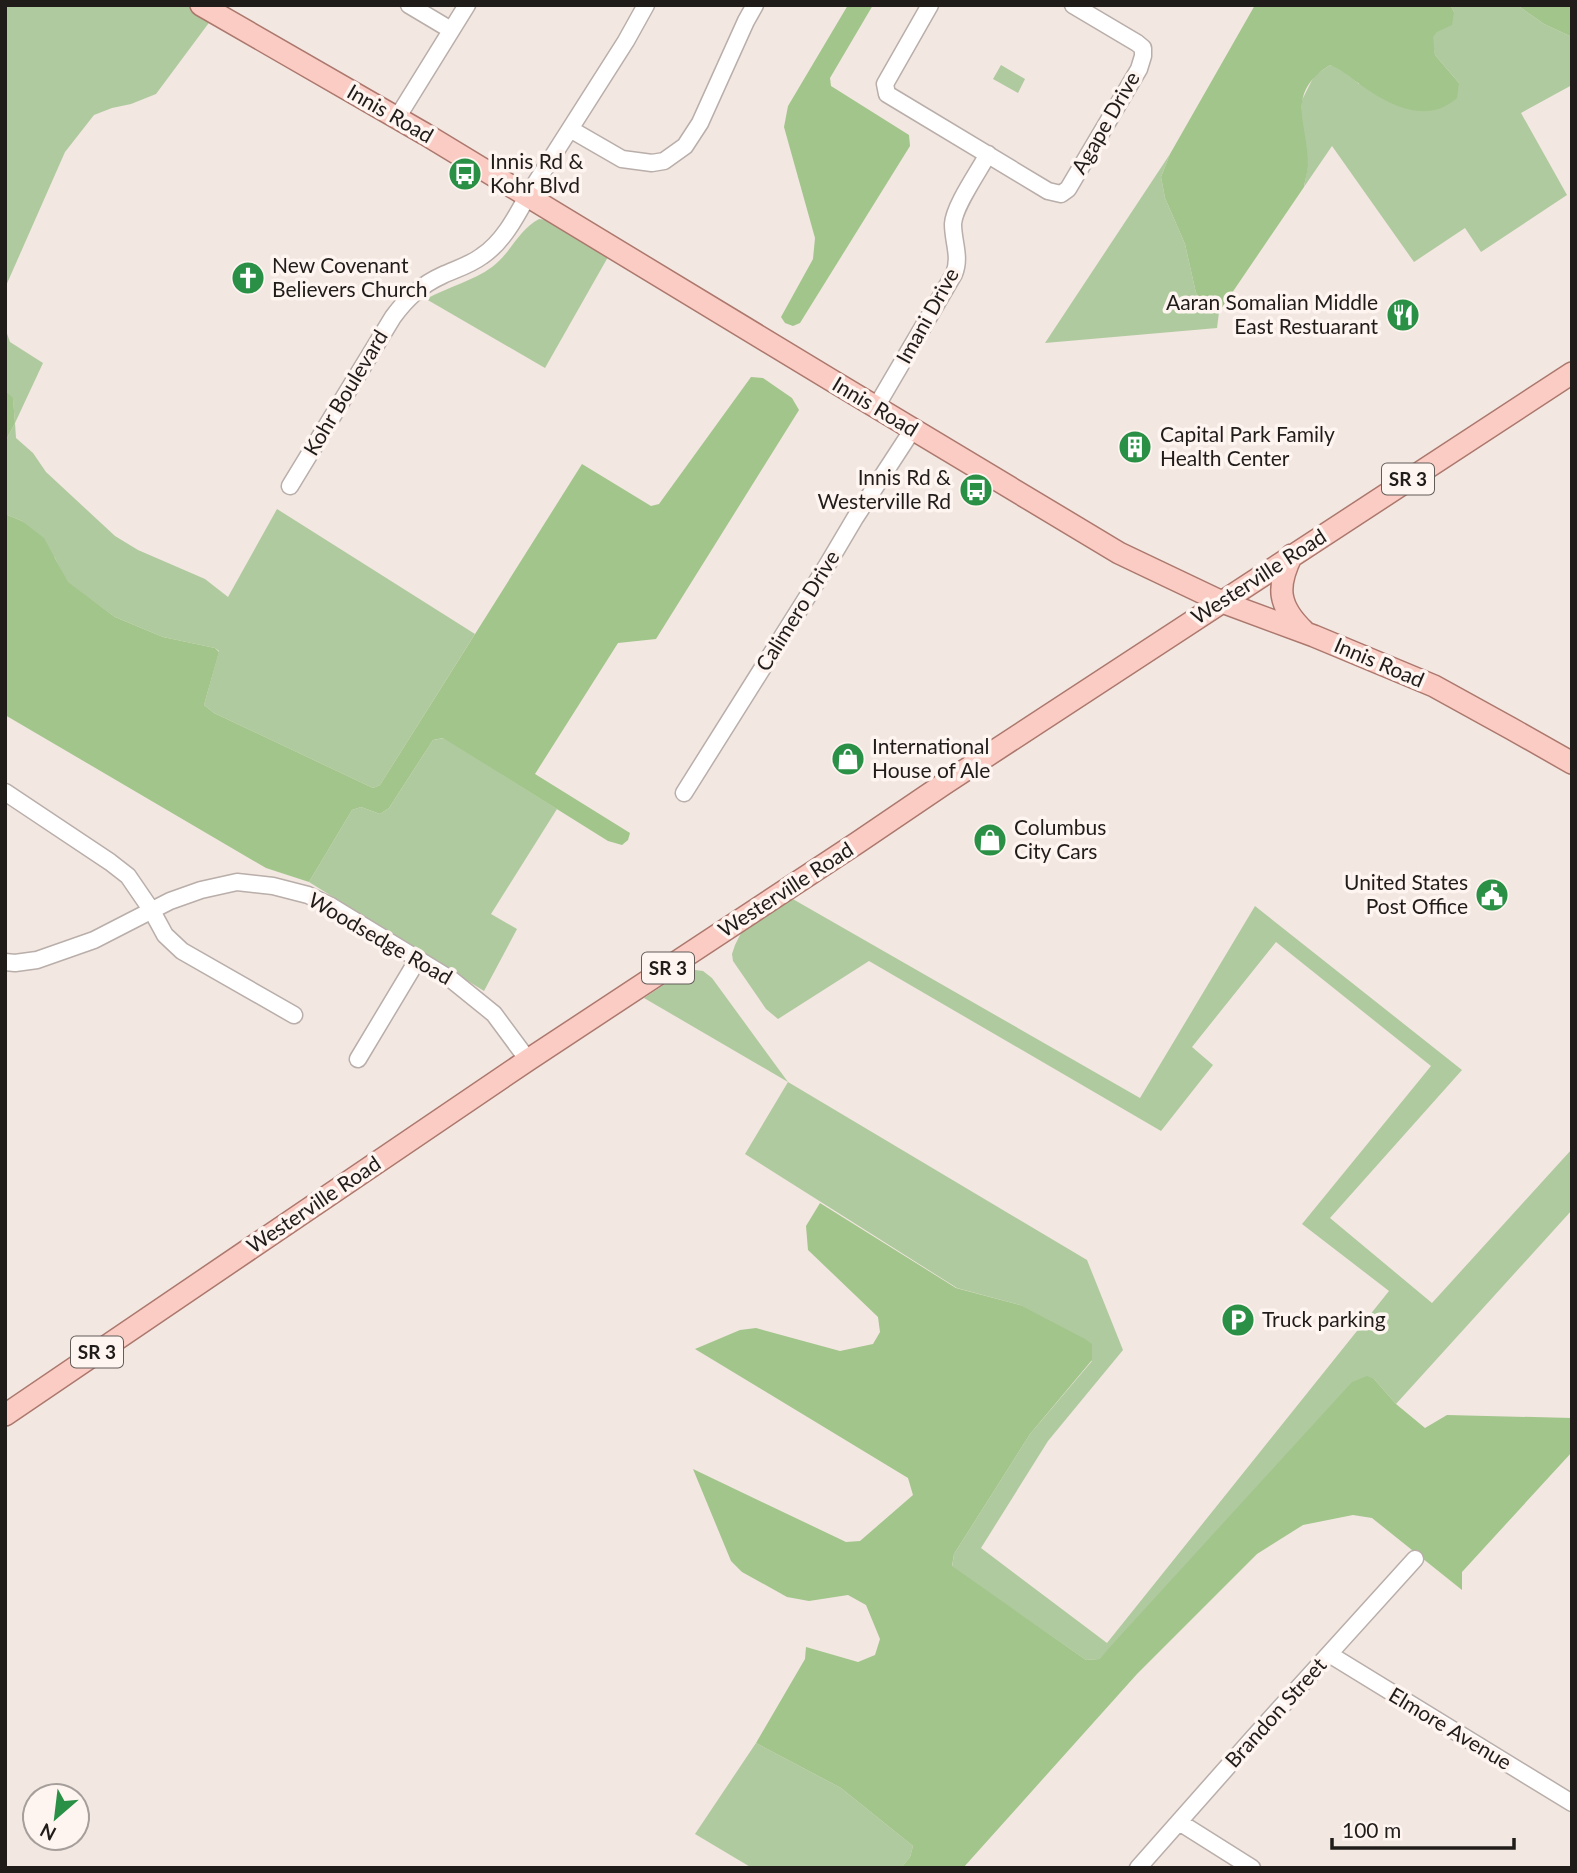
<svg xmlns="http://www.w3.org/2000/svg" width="1577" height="1873" viewBox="0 0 1577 1873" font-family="Lato,sans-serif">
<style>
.green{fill:#b0ca9f}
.forest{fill:#a2c58b}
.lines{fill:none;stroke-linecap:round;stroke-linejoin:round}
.minor-casing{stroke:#b9aea9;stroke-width:19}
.major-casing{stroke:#ac786e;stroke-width:24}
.minor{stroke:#fff;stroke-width:16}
.major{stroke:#faccc3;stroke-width:21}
.labels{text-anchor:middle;stroke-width:7;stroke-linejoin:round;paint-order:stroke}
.shield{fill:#fef4f0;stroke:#635d5a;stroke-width:2}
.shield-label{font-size:19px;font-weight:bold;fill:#201c1a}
.street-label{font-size:21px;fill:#201c1a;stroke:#fef4f0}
.poi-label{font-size:21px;fill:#201c1a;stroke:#fef4f0;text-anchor:start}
</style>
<rect width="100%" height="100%" fill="#f2e7e1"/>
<!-- green -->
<path class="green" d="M5 5H186L211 20 156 94 131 104 112 108 94 115 65 152 5 288Z
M1450 5H1517L1544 24 1572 37V85L1521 113 1567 195 1481 252 1465 228 1414 262 1332 146 1304 187 1308 166 1301 117 1302 100 1314 76 1330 65 1339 68 1359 84 1459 83 1435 55 1432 37 1454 12Z
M1001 65 1025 79 1018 93 993 79Z
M1170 154 1161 177 1165 198 1185 244 1196 293 1209 311 1219 312 1217 328 1045 343Z
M539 219 546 220 608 257 545 368 426 299C448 287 473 281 492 267 511 253 518 230 539 219Z
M5 328 10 342 43 363 15 423 16 438 33 453 46 472 115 536 138 550 205 579 228 597 277 509 475 634 380 785 373 788 214 713 204 705 219 651 215 648 163 637 115 617 67 582 55 558 22 521 5 514V442L15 423 13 399 5 390Z
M444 738 557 809 491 914 517 929 484 991 309 882 352 810 361 807 380 814 389 808 433 740Z
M791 898 1140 1098 1255 906 1462 1070 1330 1218 1432 1303 1572 1149V1210L1396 1404 1374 1379 1099 1659 1086 1660 952 1567 954 1554 1030 1434 1092 1361 1020 1305 957 1288 745 1154 788 1082 644 998 688 969 703 971 712 978 788 1082 1087 1260 1123 1350 1048 1441 981 1548 1107 1643 1389 1291 1302 1224 1431 1066 1276 942 1192 1047 1213 1065 1161 1131 869 961 778 1019 766 1009 733 961 732 954 735 945 741 933Z
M756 1743 841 1788 913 1846 910 1857 901 1868H752L695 1834Z"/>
<!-- forest -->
<path class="forest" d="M848 5H873L830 78 831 86 909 135 910 146 800 323 793 326 785 323 781 317 813 259 815 238 784 127 788 106Z
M1255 5H1450L1454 12 1452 25 1437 32 1433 37 1435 55 1459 83 1457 98C1426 126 1387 104 1358 83 1348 76 1341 69 1330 65 1284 94 1308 123 1308 165 1308 172 1305 180 1304 187L1219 312 1209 311 1196 293 1185 244 1165 198 1161 177 1170 154Z
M1517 5H1572V37L1544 24Z
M751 377 763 378 792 398 799 410 656 639 618 643 535 774 630 833 628 840 622 845 608 841 443 738 433 740 389 808 380 814 361 807 352 810 309 882 266 868 5 715V514L22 521 44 538 68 582 115 617 163 637 215 648 219 652 204 705 214 713 373 788 380 785 582 464 651 506 659 504Z
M5 390 13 398 15 423 5 442Z
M820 1203 956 1288 1020 1305 1085 1339 1092 1344V1360L1030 1434 954 1554 952 1566 1086 1660 1099 1659 1352 1382 1367 1376 1374 1379 1396 1404 1425 1428 1447 1415 1572 1418V1452L1462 1572V1590L1372 1518 1353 1515 1303 1525 1257 1554 1137 1674 963 1868H901L910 1857 913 1846 841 1788 756 1743 805 1659 806 1647 858 1662 875 1655 880 1639 866 1605 848 1595 809 1601 787 1597 742 1572 731 1561 693 1469 846 1542 860 1541 913 1495 908 1478 695 1349 740 1330 756 1328 840 1351 873 1344 880 1332 878 1317 808 1250 806 1226Z"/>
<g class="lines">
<defs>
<path id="minor" d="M409 5 451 30
M930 5 885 84 887 94 1048 191 1061 194 1068 189 1139 69 1143 56V48L1137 43 1073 5
M397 118 467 5
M570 129 622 159 652 163 664 161 685 146 700 123 746 21 755 5
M876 407 954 274C961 257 953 242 953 224 954 206 979 171 988 154
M290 486 393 317C407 298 421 285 443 275 456 269 470 265 482 256 503 242 516 217 528 195L626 41 646 5
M5 792 110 862 128 876 152 911 165 935 182 951 294 1015
M684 793 826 567 855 518 913 429
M5 962 15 963 37 960 94 940 170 901 201 890 237 882 273 886 308 895 331 906 452 980 494 1014 528 1060
M358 1059 418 959
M1329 1654 1572 1803
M1179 1822 1252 1868
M1138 1868 1253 1738 1415 1559"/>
<path id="major" d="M201 5 425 134 831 380 1119 553 1222 602 1314 636 1434 686 1512 729 1572 763
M1292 555C1276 587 1278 606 1304 631
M5 1415 528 1060 857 843 944 784 1572 373"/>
</defs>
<!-- minor casing -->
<use href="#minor" class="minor-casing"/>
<!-- major casing -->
<use href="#major" class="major-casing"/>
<!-- minor -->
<use href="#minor" class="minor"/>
<!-- major -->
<use href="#major" class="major"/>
</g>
<!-- icons -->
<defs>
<symbol id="bus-disc" viewBox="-11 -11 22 22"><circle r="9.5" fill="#299046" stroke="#fef4f0"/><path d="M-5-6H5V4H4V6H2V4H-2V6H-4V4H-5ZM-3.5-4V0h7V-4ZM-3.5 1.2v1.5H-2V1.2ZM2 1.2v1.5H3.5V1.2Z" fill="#fff"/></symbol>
<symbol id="church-disc" viewBox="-11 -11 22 22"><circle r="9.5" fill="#299046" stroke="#fef4f0"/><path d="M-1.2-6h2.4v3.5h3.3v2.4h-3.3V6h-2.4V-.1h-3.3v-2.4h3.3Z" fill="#fff"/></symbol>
<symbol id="restaurant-disc" viewBox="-11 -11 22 22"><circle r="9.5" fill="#299046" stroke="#fef4f0"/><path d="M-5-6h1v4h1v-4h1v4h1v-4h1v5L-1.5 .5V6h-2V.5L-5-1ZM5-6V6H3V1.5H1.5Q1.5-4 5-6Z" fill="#fff"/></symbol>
<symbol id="building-disc" viewBox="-11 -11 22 22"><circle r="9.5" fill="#299046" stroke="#fef4f0"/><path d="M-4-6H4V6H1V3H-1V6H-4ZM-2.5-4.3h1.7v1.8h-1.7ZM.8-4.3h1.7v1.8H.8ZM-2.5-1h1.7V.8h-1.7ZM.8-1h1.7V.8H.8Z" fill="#fff"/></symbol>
<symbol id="shop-disc" viewBox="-11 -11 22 22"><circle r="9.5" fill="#299046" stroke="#fef4f0"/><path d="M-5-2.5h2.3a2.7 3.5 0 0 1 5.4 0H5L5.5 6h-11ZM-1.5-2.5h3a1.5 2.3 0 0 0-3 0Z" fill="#fff"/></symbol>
<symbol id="civic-disc" viewBox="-11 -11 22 22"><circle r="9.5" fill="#299046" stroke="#fef4f0"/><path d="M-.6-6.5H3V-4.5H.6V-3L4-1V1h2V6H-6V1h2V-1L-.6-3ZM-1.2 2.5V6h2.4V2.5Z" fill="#fff"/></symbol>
<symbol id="parking-disc" viewBox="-11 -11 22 22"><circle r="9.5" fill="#299046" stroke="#fef4f0"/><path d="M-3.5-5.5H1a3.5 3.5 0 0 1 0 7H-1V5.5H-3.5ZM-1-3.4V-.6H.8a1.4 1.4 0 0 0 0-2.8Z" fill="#fff"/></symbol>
</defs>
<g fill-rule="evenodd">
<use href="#bus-disc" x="446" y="155" width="38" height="38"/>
<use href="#church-disc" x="229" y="259" width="38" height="38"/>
<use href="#restaurant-disc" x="1384" y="296" width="38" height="38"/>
<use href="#building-disc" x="1116" y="428" width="38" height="38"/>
<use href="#bus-disc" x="957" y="471" width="38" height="38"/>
<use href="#shop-disc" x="829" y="740" width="38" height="38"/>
<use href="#shop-disc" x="971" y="821" width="38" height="38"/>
<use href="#civic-disc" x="1473" y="876" width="38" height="38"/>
<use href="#parking-disc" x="1219" y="1301" width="38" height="38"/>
</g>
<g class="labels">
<!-- shield labels -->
<g class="shield">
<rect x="1382" y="463.5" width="52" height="31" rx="5"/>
<rect x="642" y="952.5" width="52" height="31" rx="5"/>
<rect x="71" y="1336.5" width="52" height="31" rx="5"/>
</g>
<g class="shield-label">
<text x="1408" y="486">SR 3</text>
<text x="668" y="975">SR 3</text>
<text x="97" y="1359">SR 3</text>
</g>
<!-- street labels -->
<g class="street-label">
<text transform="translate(390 114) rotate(30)" y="7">Innis Road</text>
<text transform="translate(1106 123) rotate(-60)" y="7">Agape Drive</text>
<text transform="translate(928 316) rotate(-61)" y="7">Imani Drive</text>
<text transform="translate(346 393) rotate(-59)" y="7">Kohr Boulevard</text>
<text transform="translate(875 407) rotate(31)" y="7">Innis Road</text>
<text transform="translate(1259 577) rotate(-33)" y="7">Westerville Road</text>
<text transform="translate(798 611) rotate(-58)" y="7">Calimero Drive</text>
<text transform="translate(1379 663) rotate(23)" y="7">Innis Road</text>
<text transform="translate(786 890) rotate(-33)" y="7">Westerville Road</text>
<text transform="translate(380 939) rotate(30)" y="7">Woodsedge Road</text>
<text transform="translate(314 1205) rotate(-34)" y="7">Westerville Road</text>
<text transform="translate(1276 1713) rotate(-48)" y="7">Brandon Street</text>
<text transform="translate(1450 1729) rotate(31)" y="7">Elmore Avenue</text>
</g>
<!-- poi labels -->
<g class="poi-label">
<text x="490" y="169">Innis Rd &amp;<tspan x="490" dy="24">Kohr Blvd</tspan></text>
<text x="272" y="273">New Covenant<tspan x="272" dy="24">Believers Church</tspan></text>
<text x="1378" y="310" text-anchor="end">Aaran Somalian Middle<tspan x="1378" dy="24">East Restuarant</tspan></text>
<text x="1160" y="442">Capital Park Family<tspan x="1160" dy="24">Health Center</tspan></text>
<text x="951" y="485" text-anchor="end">Innis Rd &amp;<tspan x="951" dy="24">Westerville Rd</tspan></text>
<text x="872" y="754">International<tspan x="872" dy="24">House of Ale</tspan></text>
<text x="1014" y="835">Columbus<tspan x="1014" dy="24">City Cars</tspan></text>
<text x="1468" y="890" text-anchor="end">United States<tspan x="1468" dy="24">Post Office</tspan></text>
<text x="1262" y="1327">Truck parking</text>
</g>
</g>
<!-- border -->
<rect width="1577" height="1873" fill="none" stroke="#201c1a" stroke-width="14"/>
<!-- north arrow -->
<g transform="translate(56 1817) rotate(208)"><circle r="33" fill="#fef4f0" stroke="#a59e9a" stroke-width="2"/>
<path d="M0-5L12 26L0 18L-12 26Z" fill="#299046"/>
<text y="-10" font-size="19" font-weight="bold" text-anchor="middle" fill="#201c1a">N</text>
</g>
<!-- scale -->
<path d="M1332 1838v10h182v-10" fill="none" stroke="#201c1a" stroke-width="3.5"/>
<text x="1342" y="1838" font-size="21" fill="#201c1a" stroke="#fef4f0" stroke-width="5" paint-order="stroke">100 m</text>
</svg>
